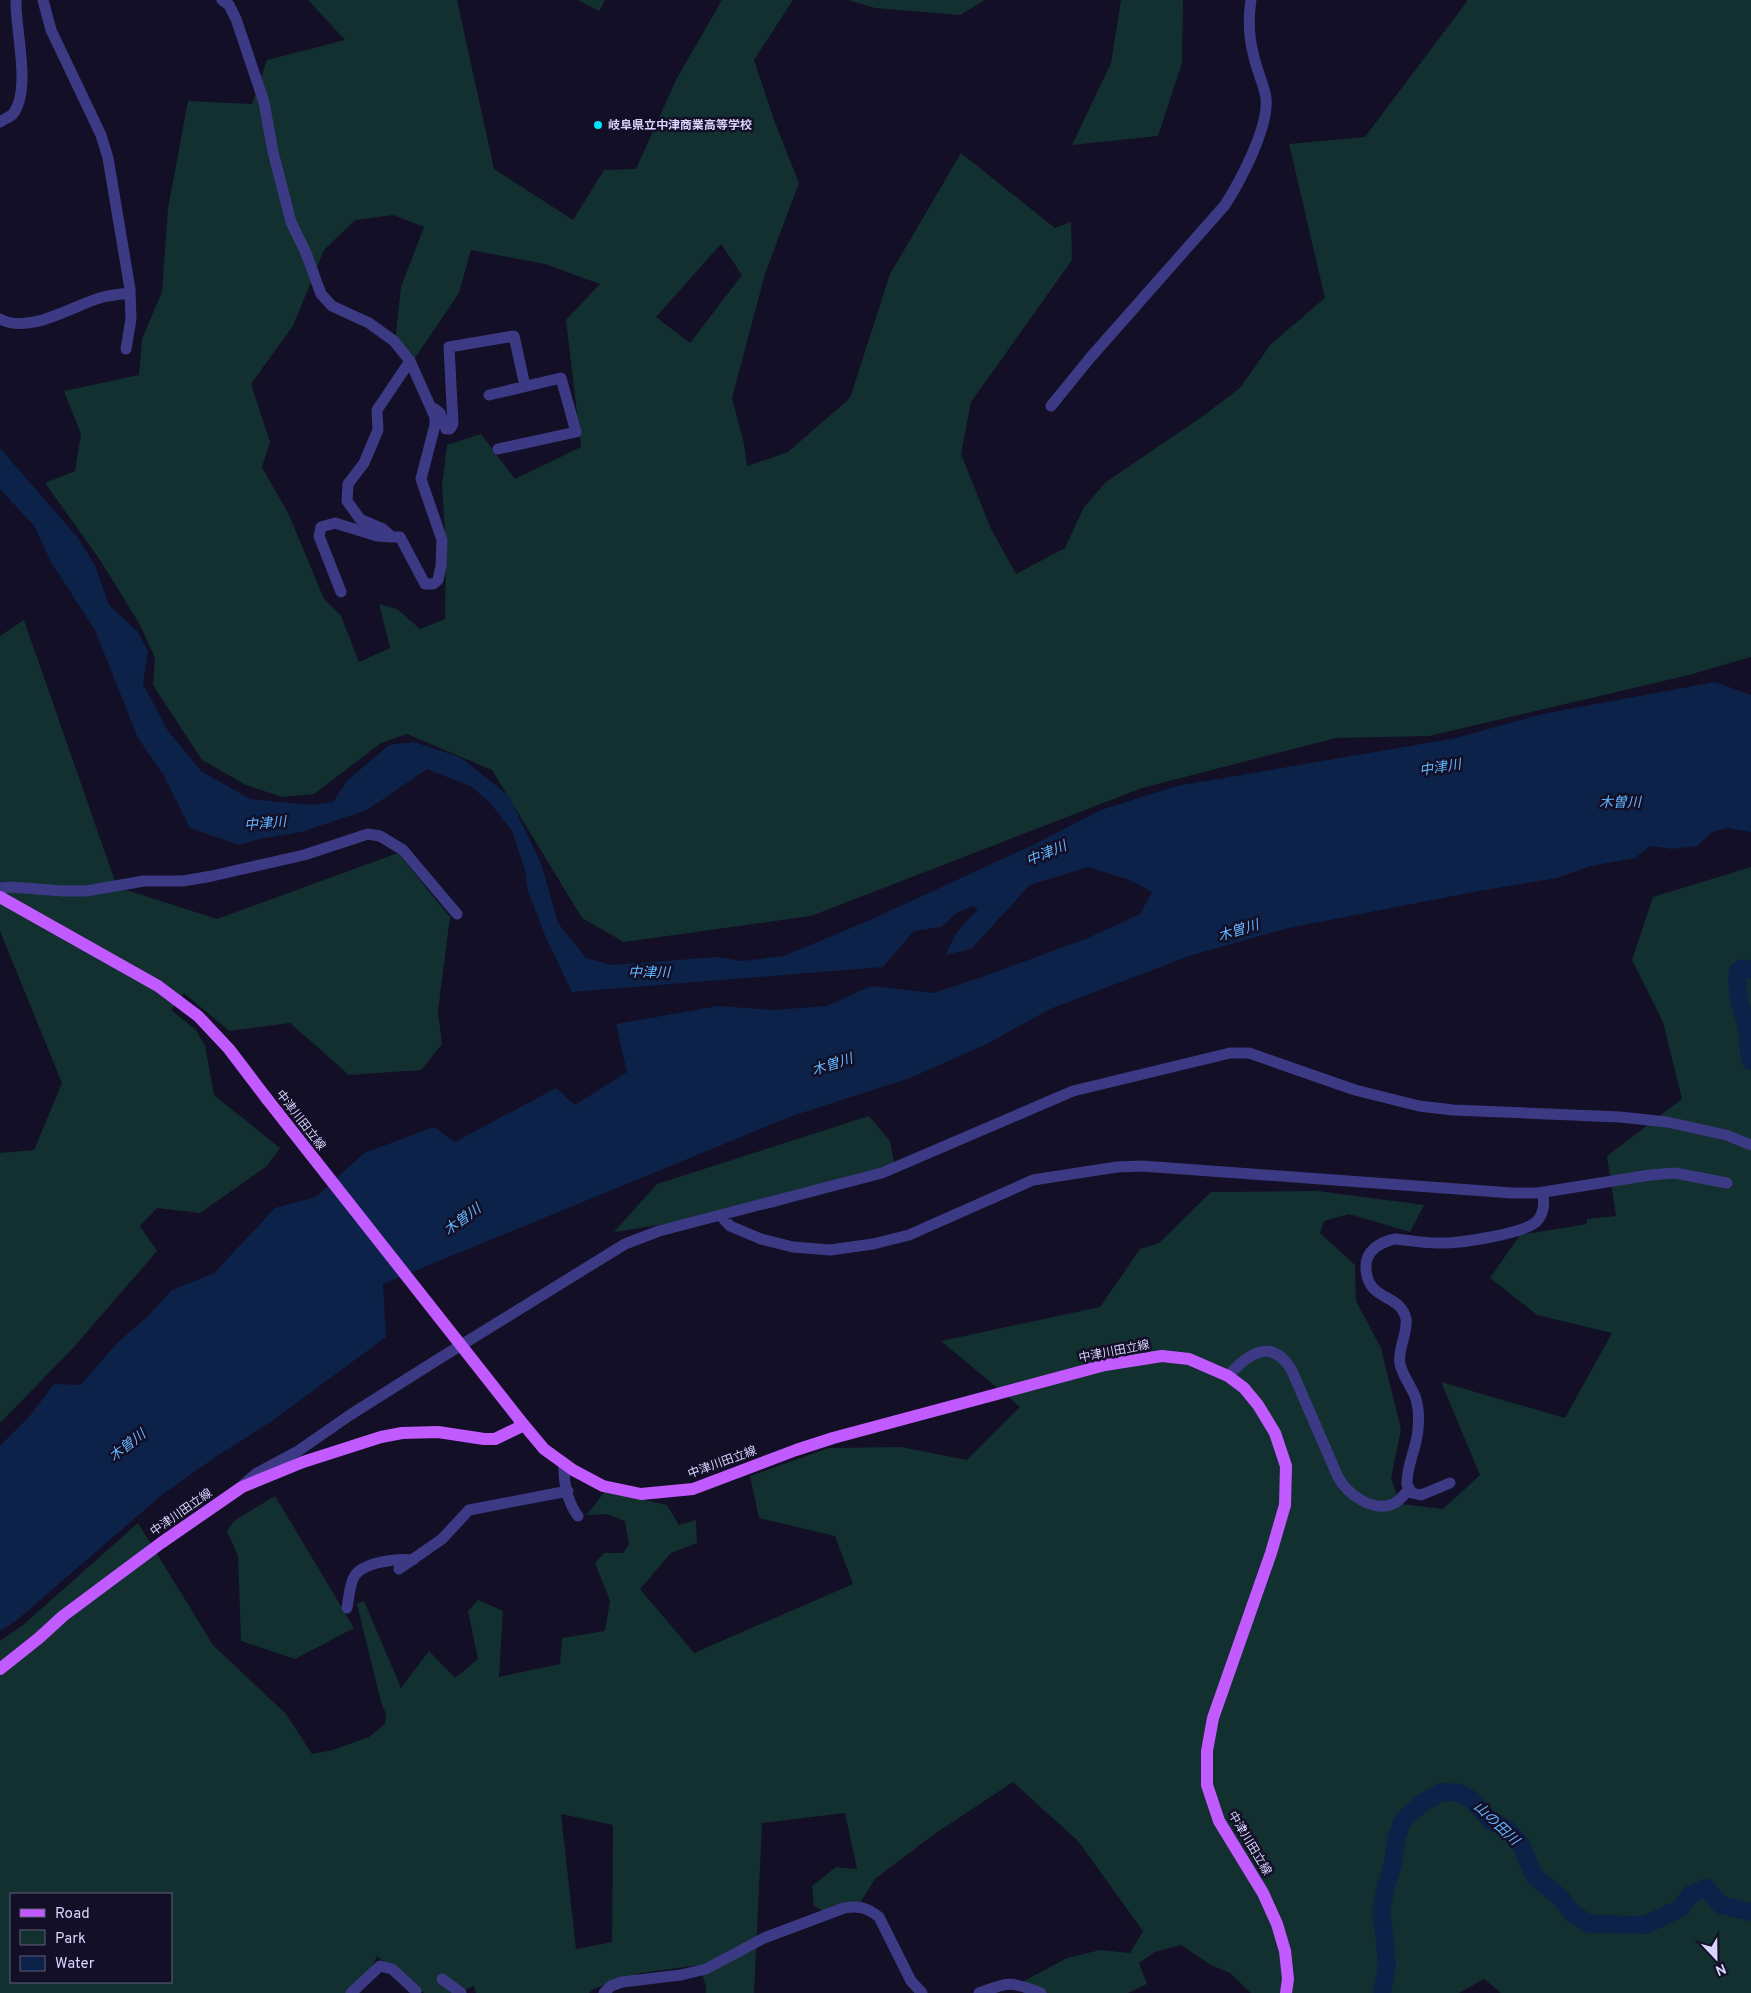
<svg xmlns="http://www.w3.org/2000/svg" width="1751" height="1993" viewBox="0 0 1751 1993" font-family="Overpass,'Noto Sans JP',sans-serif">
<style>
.green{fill:#12302f;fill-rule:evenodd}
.water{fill:#0c2248}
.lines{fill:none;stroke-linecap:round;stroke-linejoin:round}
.river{stroke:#0c2248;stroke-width:18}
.minor{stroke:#3d3a85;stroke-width:11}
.primary{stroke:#c25bff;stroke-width:12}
.primary-bridge{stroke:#c25bff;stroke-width:12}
.poi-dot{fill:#00e5ff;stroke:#130f26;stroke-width:2}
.labels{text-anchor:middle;stroke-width:5;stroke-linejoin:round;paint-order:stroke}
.poi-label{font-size:12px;font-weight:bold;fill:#d9d4ff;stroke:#130f26;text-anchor:start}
.street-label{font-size:12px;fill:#d9d4ff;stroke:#130f26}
.water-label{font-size:14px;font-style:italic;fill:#62b6ff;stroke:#130f26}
</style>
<rect width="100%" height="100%" fill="#130f26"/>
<!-- green -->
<path class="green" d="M308 0H457L494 169 573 220 604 170 636 169 676 80 722 0H793L754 60 774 120 799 183 765 274 732 398 744 444 747 466 788 452 850 398 890 274 961 153 1055 228 1071 222 1072 260 971 402 961 454 991 529 1016 574 1065 548 1084 507 1106 482 1203 416 1240 388 1271 344 1325 298 1289 144 1365 137 1468 0H1751V657L1689 675 1429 736 1336 738 1142 788 811 916 624 942 582 918 492 770 407 734 381 743 314 794 282 797 246 785 202 760 153 685 155 658 139 623 100 560 45 483 75 471 81 434 64 391 139 375 142 339 162 292 168 208 188 101 252 104 267 60 345 40ZM393 215 424 227 401 287 395 342 415 358 459 293 471 250 545 264 600 284 566 320 581 447 515 479 481 434 447 445 442 486 446 548 445 619 420 629 397 609 379 604 390 648 359 662 341 616 324 599 289 515 262 467 270 442 251 384 293 326 324 250 355 220ZM721 244 742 275 690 343 656 317Z
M578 0H605L599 11Z
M848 0H985L960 15 875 8Z
M1121 0H1183L1182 63 1158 136 1072 145 1111 63Z
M24 620 117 887 217 919 398 853 450 917 438 1011 442 1044 421 1070 349 1075 290 1023 229 1031 184 993 171 1010 196 1030 205 1046 214 1095 280 1148 267 1166 200 1213 157 1208 140 1226 157 1251 74 1347 0 1423V1153L34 1150 62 1083 0 931V636Z
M1751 867V1993H1501L1484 1979 1459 1993H1251L1230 1973 1211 1965 1181 1945 1155 1952 1139 1963 1147 1984 1128 1993H1046L1022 1982 1067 1958 1100 1950 1130 1953 1143 1931 1078 1841 1013 1782 933 1835 875 1879 860 1903 824 1912 814 1906 812 1886 836 1867 857 1869 845 1813 762 1823 754 1993H706V1987L699 1965 641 1973 593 1989 589 1993H476L474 1986 458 1993H424L377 1956 360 1993H0V1641L23 1625 138 1523 213 1645 286 1714 312 1754 333 1750 369 1737 385 1724 386 1714 381 1702 357 1604 364 1601 401 1688 429 1651 455 1678 478 1659 468 1611 478 1600 503 1611 499 1677 560 1664 562 1638 605 1631 610 1601 595 1563 604 1553H623L629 1544 625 1521 606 1514 587 1515 605 1491 667 1505 679 1525 696 1520 697 1543 671 1553 640 1589 694 1653 853 1584 835 1536 759 1518 750 1476 829 1448 901 1447 967 1460 1020 1407 941 1341 1100 1307 1140 1249 1159 1243 1211 1192 1318 1191 1424 1205 1410 1232 1349 1214 1324 1221 1320 1233 1355 1265 1356 1301 1381 1348 1401 1429 1391 1478 1400 1504 1443 1509 1480 1475 1441 1382 1565 1418 1612 1333 1537 1315 1490 1278 1520 1235 1587 1224V1219L1616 1216 1607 1156 1682 1099 1663 1022 1632 960 1653 897ZM561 1814 613 1825 612 1942 576 1949ZM11 1894H171V1982H11Z
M869 1116 890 1141 895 1167 776 1207 614 1232 657 1184Z
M275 1496 354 1628 295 1659 241 1641 238 1556 227 1531 234 1521Z"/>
<!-- water -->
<path class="water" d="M0 448 78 538 95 565 109 605 138 632 148 651 143 684 168 731 201 771 250 799 313 805 333 802 347 781 389 745 414 742 460 757 509 796 542 866 558 923 586 958 612 965 717 957 742 961 784 956 870 920 1035 844 1101 810 1177 786 1456 738 1542 714 1715 682 1751 695V832L1728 828 1712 832 1697 846 1672 849 1650 846 1635 858 1591 866 1557 878 1479 891 1288 928 1189 956 1050 1009 987 1044 910 1078 792 1116 383 1284 386 1337 272 1421 217 1456 163 1494 17 1620 0 1631V1446L29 1417 54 1384 81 1385 116 1344 147 1317 172 1290 214 1273 275 1208 316 1197 364 1153 434 1127 455 1142 556 1088 575 1105 627 1072 616 1024 718 1006 773 1010 827 1006 871 986 934 993 985 976 1088 938 1140 914 1152 892 1130 880 1088 867 1030 885 971 949 945 955 957 932 978 909 973 906 958 912 941 927 914 931 883 967 572 992 546 938 528 891 525 870 512 831 491 804 472 787 427 769 367 810 301 832 259 839 239 845 190 828 164 776 138 738 95 630 51 562 35 527 0 489Z"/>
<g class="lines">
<!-- river -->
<path class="river" d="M1751 970 1743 968 1738 971C1735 993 1743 1011 1748 1033 1749 1043 1748 1051 1751 1061
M1382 1993 1387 1966 1385 1940 1381 1912 1386 1886 1393 1864 1396 1839 1403 1820 1422 1803 1442 1792 1460 1793 1472 1800 1491 1821 1506 1828 1521 1844 1534 1876 1561 1898 1572 1913 1590 1924 1645 1925 1681 1908 1691 1894 1706 1888 1721 1905 1751 1912"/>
<!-- minor -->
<path class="minor" d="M43 0 51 30 101 135 108 158 130 289 131 319 126 349
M222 0 229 5 236 19 264 102 273 152 291 222 306 253 321 294 332 306 369 323 394 341 410 361 377 410 378 430 364 463 348 484 347 501 360 519 383 529 392 537 377 536 335 523 321 527 319 536 341 592
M0 122C4 119 10 117 13 114 32 89 15 30 16 0
M0 319C30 335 73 305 103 297 112 295 121 294 130 293
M489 395 561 378 576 432 498 449
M1051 406 1090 358 1225 205C1241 180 1269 127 1266 98 1264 85 1257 71 1254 57 1249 39 1248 19 1251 0
M435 409 440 413 446 429H450L453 424 449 347 514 336 525 386
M392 537H400L425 584H433L438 580 441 566 442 540 421 479 435 425V417L410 361
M0 888 11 887 63 891H86L144 881H183L212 876 304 855 368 834 380 836 403 850 457 914
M721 1216 730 1226 761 1239 793 1247 830 1250 873 1244 909 1235 1033 1180 1117 1167 1142 1166 1512 1193H1538L1650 1175 1675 1173 1727 1183
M1228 1376C1248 1354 1272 1336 1292 1371L1338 1477C1347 1494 1374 1514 1395 1503 1400 1500 1405 1494 1409 1489
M564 1464C563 1480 567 1502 578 1516
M1450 1483 1421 1495 1412 1493 1407 1485C1406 1466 1417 1448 1418 1429 1419 1419 1419 1409 1416 1399 1412 1387 1403 1377 1400 1364 1397 1349 1408 1334 1406 1319 1401 1293 1367 1302 1366 1268 1365 1251 1380 1242 1395 1239 1409 1240 1423 1243 1437 1243 1456 1244 1525 1234 1537 1221 1545 1212 1544 1202 1543 1192
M244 1484 257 1473 298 1451 350 1415 437 1360 625 1244 659 1231 882 1173 1073 1091 1230 1053H1249L1355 1090 1419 1106 1453 1110 1620 1117 1667 1122 1726 1135 1751 1145
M399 1569 442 1539 469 1510 568 1491
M347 1608C349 1598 349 1586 354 1577 362 1562 398 1558 413 1560
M442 1979 461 1993
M351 1993 380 1966 392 1969 416 1991
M604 1993 611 1986 622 1982 681 1975 706 1969 764 1938 844 1908C858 1905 868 1908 879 1917L911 1981 922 1993
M979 1993C1009 1982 1011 1981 1041 1993"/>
<!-- primary -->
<path class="primary" d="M0 897 158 986 198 1016 229 1049 267 1099
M519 1419 544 1449 573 1470 603 1486 641 1494 693 1489 796 1450 833 1438 1105 1365 1162 1356 1189 1359 1228 1376 1244 1388 1258 1405 1275 1433 1286 1466 1285 1505 1271 1553 1213 1718 1207 1751V1785L1219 1821 1263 1893 1277 1924 1285 1951 1288 1979 1286 1993
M0 1669 39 1638 63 1616 161 1543 242 1487 303 1462 381 1437 402 1433 438 1432 484 1439H495L524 1425"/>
<!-- primary-bridge -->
<path class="primary-bridge" d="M267 1099 519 1419"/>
</g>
<!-- markers -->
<circle class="poi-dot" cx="598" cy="125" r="5"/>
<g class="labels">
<!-- poi labels -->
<g class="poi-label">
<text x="608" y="129">岐阜県立中津商業高等学校</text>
</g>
<!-- street labels -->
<g class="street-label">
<text transform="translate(301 1120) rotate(52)" y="4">中津川田立線</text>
<text transform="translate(1114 1351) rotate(-11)" y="4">中津川田立線</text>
<text transform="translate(722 1462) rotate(-20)" y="4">中津川田立線</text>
<text transform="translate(181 1512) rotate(-35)" y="4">中津川田立線</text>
<text transform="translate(1250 1843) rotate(59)" y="4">中津川田立線</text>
</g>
<!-- water labels -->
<g class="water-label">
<text transform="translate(1440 767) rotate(-9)" y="5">中津川</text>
<text transform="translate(1620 802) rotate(-1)" y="5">木曽川</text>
<text transform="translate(265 823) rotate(-5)" y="5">中津川</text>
<text transform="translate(1046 853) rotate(-23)" y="5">中津川</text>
<text transform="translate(1238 930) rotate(-17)" y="5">木曽川</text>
<text x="649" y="977">中津川</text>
<text transform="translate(832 1064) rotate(-18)" y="5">木曽川</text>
<text transform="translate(462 1219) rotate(-36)" y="5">木曽川</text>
<text transform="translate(127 1445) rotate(-38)" y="5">木曽川</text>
<text transform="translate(1497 1823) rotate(43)" y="5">山の田川</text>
</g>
</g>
<!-- legend -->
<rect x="10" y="1893" width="162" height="90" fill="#130f26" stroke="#625e7d"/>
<rect x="20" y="1909" width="25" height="8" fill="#c25bff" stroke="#625e7d"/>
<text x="55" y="1918" font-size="15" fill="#d9d4ff">Road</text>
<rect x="20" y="1930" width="25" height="15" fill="#12302f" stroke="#625e7d"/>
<text x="55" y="1943" font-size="15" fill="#d9d4ff">Park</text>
<rect x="20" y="1956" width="25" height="15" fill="#0c2248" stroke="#625e7d"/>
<text x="55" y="1968" font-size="15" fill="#d9d4ff">Water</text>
<!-- north arrow -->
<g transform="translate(1716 1958) rotate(158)" stroke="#130f26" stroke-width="4" paint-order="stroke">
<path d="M0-4L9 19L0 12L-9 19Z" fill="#d9d4ff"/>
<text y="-8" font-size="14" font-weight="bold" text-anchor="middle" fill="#d9d4ff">N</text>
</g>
</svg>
